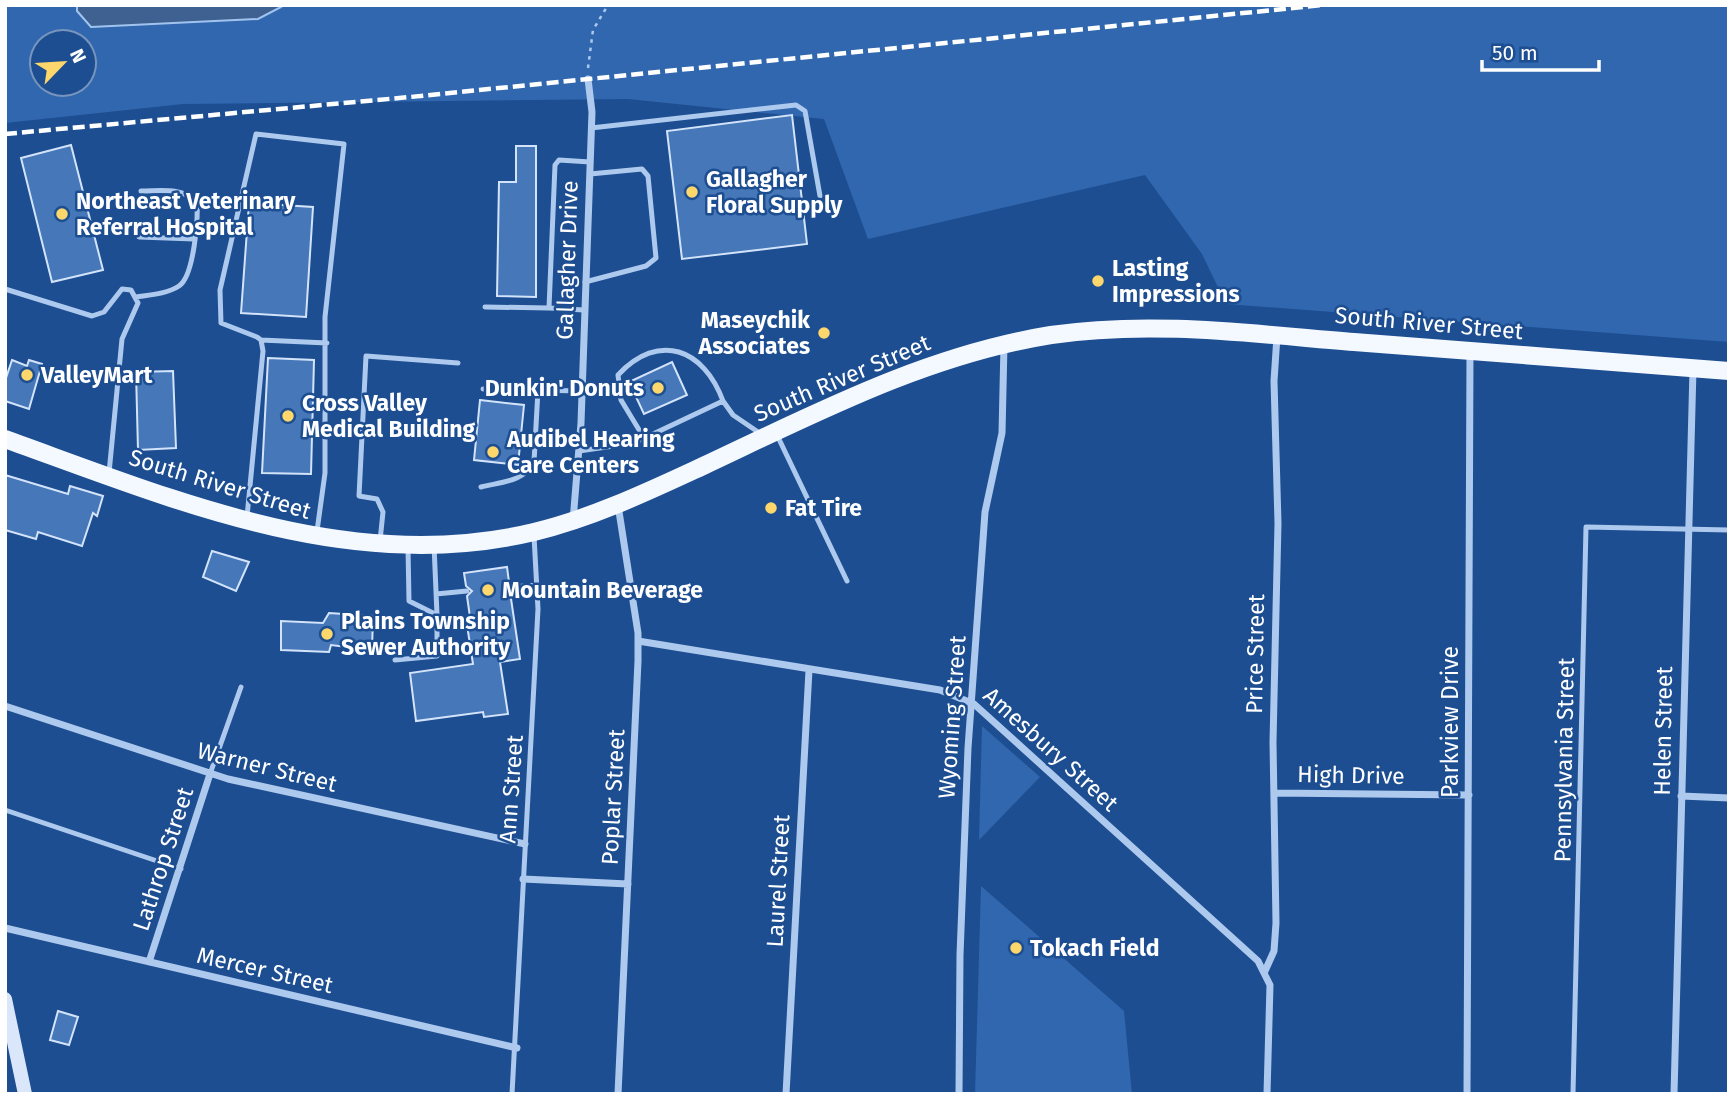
<svg xmlns="http://www.w3.org/2000/svg" width="1734" height="1099" viewBox="0 0 1734 1099" font-family="'Fira Sans',sans-serif">
<style>
.green{fill:#3167af;fill-rule:evenodd}
.water{fill:#3f6192;stroke:#a1c4ef;stroke-width:2}
.building{fill:#4677b8;stroke:#d3e4fa;stroke-width:2}
.lines{fill:none;stroke-linecap:round;stroke-linejoin:round}
.path{stroke:#adc9ee;stroke-width:2.5;stroke-dasharray:3.5 5;stroke-linecap:butt}
.service{stroke:#adc9ee;stroke-width:5}
.minor{stroke:#adc9ee;stroke-width:7}
.secondary{stroke:#dae7fa;stroke-width:14}
.primary{stroke:#f4f8ff;stroke-width:18}
.rail{stroke:#fff;stroke-width:4.5;stroke-dasharray:12 5;stroke-linecap:butt}
.poi-dot{fill:#fdd66c;stroke:#1d4e91;stroke-width:2.5}
.labels{text-anchor:middle;stroke-width:5;stroke-linejoin:round;paint-order:stroke}
.poi-label{font-size:23px;font-weight:bold;fill:#fff;stroke:#1d4e91;text-anchor:start}
.street-label{font-size:23px;fill:#fff;stroke:#1d4e91}
</style>
<rect width="100%" height="100%" fill="#1d4e91"/>
<!-- green -->
<path class="green" d="M5 5H77V11L92 26 258 19 280 5H1729V342L1226 304 1202 254 1145 175 868 239 824 119 628 99 183 104 5 123ZM42 42H84V84H42Z
M982 726 1040 777 979 840Z
M981 886 1124 1011 1132 1094H975Z"/>
<!-- water -->
<path class="water" d="M77 5H280L281 7 258 19 91 27 77 11Z"/>
<!-- building -->
<path class="building" d="M792 115 807 244 682 259 667 131Z
M71 145 103 270 52 282 21 158Z
M516 146H536V297L497 296 499 182H516Z
M249 203 313 207 306 317 241 313Z
M268 358 314 360 311 474 262 473Z
M12 360 27 366 29 360 42 364 29 409 5 401V381Z
M672 362 687 395 644 414 629 382Z
M173 371 176 448 138 450 136 372Z
M480 400 524 405 518 465 474 460Z
M5 475 68 494 70 486 103 496 97 516 93 513 82 546 38 532 36 539 5 530Z
M212 551 249 562 236 591 203 577Z
M507 567 509 582 505 588 510 592 520 659 500 662 508 714 484 717 483 712 416 721 410 673 473 664 467 625 471 624 467 596 472 591 466 586 464 573Z
M329 613 373 616 372 650 331 645 329 652 281 650V621L323 623Z
M58 1011 78 1017 69 1045 50 1040Z"/>
<g class="lines">
<!-- path -->
<path class="path" d="M588 68 593 30 608 5"/>
<!-- service -->
<path class="service" d="M591 128 796 105 805 111 820 196
M139 237 194 239
M585 282 646 266 656 258 648 176 642 169 590 174
M5 289 92 316 104 312 122 289 131 290 138 303 122 339 109 473
M136 297C149 295 167 294 179 286 194 276 198 220 197 202 181 187 162 191 141 191
M485 307 549 308
M584 310 549 308 555 165 559 160 590 162
M261 340 327 343
M483 389 582 391
M777 435 847 581
M644 438 621 400 618 375C659 331 704 349 723 401
M579 451 634 443 723 401 733 415 761 434
M481 487C501 482 524 482 534 462L538 390
M247 517 263 351 261 340 257 337 221 323 220 290 256 134 344 144 325 317V473L317 531
M380 541 383 512 377 499 359 496 366 356 458 363
M408 548 409 601 437 615 434 545
M510 587 538 585
M436 594 467 591
M395 660 437 656V615
M210 774 241 687
M5 810 181 869
M512 1094 538 609 534 536
M1573 1094 1586 527 1729 530"/>
<!-- minor -->
<path class="minor" d="M573 521 581 423 592 112 588 79
M638 641 940 690 974 704 1258 961 1270 985 1267 1094
M5 706 228 779 525 844
M1274 793 1469 795
M1681 796 1729 798
M523 879 628 884
M5 928 517 1048
M149 962 210 774
M1265 971 1274 951 1276 923 1273 742 1278 523 1274 381 1277 336
M618 1094 638 661V633L618 505
M786 1094 809 670
M959 1094 960 955 968 748 985 512 1002 433 1004 345
M1467 1094 1470 352
M1674 1094 1693 369"/>
<!-- secondary -->
<path class="secondary" d="M5 999 25 1094"/>
<!-- primary -->
<path class="primary" d="M5 439C175 500 351 576 534 532 592 518 647 492 701 467 814 414 926 355 1051 335 1151 320 1254 334 1354 342 1479 352 1604 361 1729 371"/>
<!-- rail -->
<path class="rail" d="M5 134 410 97 1323 5"/>
</g>
<!-- markers -->
<g class="poi-dot">
<circle cx="692" cy="192" r="7"/>
<circle cx="62" cy="214" r="7"/>
<circle cx="1098" cy="281" r="7"/>
<circle cx="824" cy="333" r="7"/>
<circle cx="27" cy="375" r="7"/>
<circle cx="658" cy="388" r="7"/>
<circle cx="288" cy="416" r="7"/>
<circle cx="493" cy="452" r="7"/>
<circle cx="771" cy="508" r="7"/>
<circle cx="488" cy="590" r="7"/>
<circle cx="327" cy="634" r="7"/>
<circle cx="1016" cy="948" r="7"/>
</g>
<g class="labels">
<!-- poi labels -->
<g class="poi-label">
<text x="706" y="187">Gallagher<tspan x="706" dy="26">Floral Supply</tspan></text>
<text x="76" y="209">Northeast Veterinary<tspan x="76" dy="26">Referral Hospital</tspan></text>
<text x="1112" y="276">Lasting<tspan x="1112" dy="26">Impressions</tspan></text>
<text x="810" y="328" text-anchor="end">Maseychik<tspan x="810" dy="26">Associates</tspan></text>
<text x="41" y="383">ValleyMart</text>
<text x="644" y="396" text-anchor="end">Dunkin' Donuts</text>
<text x="302" y="411">Cross Valley<tspan x="302" dy="26">Medical Building</tspan></text>
<text x="507" y="447">Audibel Hearing<tspan x="507" dy="26">Care Centers</tspan></text>
<text x="785" y="516">Fat Tire</text>
<text x="502" y="598">Mountain Beverage</text>
<text x="341" y="629">Plains Township<tspan x="341" dy="26">Sewer Authority</tspan></text>
<text x="1030" y="956">Tokach Field</text>
</g>
<!-- street labels -->
<g class="street-label">
<text transform="translate(567 260) rotate(-88)" y="8">Gallagher Drive</text>
<text transform="translate(1429 323) rotate(5)" y="8">South River Street</text>
<text transform="translate(842 378) rotate(-23)" y="8">South River Street</text>
<text transform="translate(220 484) rotate(17)" y="8">South River Street</text>
<text transform="translate(1255 654) rotate(-89)" y="8">Price Street</text>
<text transform="translate(952 717) rotate(-86)" y="8">Wyoming Street</text>
<text transform="translate(1450 722) rotate(-90)" y="8">Parkview Drive</text>
<text transform="translate(1663 731) rotate(-89)" y="8">Helen Street</text>
<text transform="translate(1051 749) rotate(42)" y="8">Amesbury Street</text>
<text transform="translate(1564 760) rotate(-89)" y="8">Pennsylvania Street</text>
<text transform="translate(267 767) rotate(14)" y="8">Warner Street</text>
<text transform="translate(1351 775) rotate(1)" y="8">High Drive</text>
<text transform="translate(511 789) rotate(-86)" y="8">Ann Street</text>
<text transform="translate(613 797) rotate(-87)" y="8">Poplar Street</text>
<text transform="translate(163 859) rotate(-72)" y="8">Lathrop Street</text>
<text transform="translate(778 881) rotate(-87)" y="8">Laurel Street</text>
<text transform="translate(265 970) rotate(13)" y="8">Mercer Street</text>
</g>
</g>
<!-- border -->
<rect width="1734" height="1099" fill="none" stroke="#ffffff" stroke-width="14"/>
<!-- north arrow -->
<g transform="translate(63 63) rotate(65)"><circle r="33" fill="#1d4e91" stroke="#7795bd" stroke-width="2"/>
<path d="M0-5L12 26L0 18L-12 26Z" fill="#fdd66c"/>
<text y="-10" font-size="19" font-weight="bold" text-anchor="middle" fill="#ffffff">N</text>
</g>
<!-- scale -->
<path d="M1482 60v10h117v-10" fill="none" stroke="#ffffff" stroke-width="3.5"/>
<text x="1492" y="60" font-size="21" fill="#ffffff" stroke="#1d4e91" stroke-width="5" paint-order="stroke">50 m</text>
</svg>
